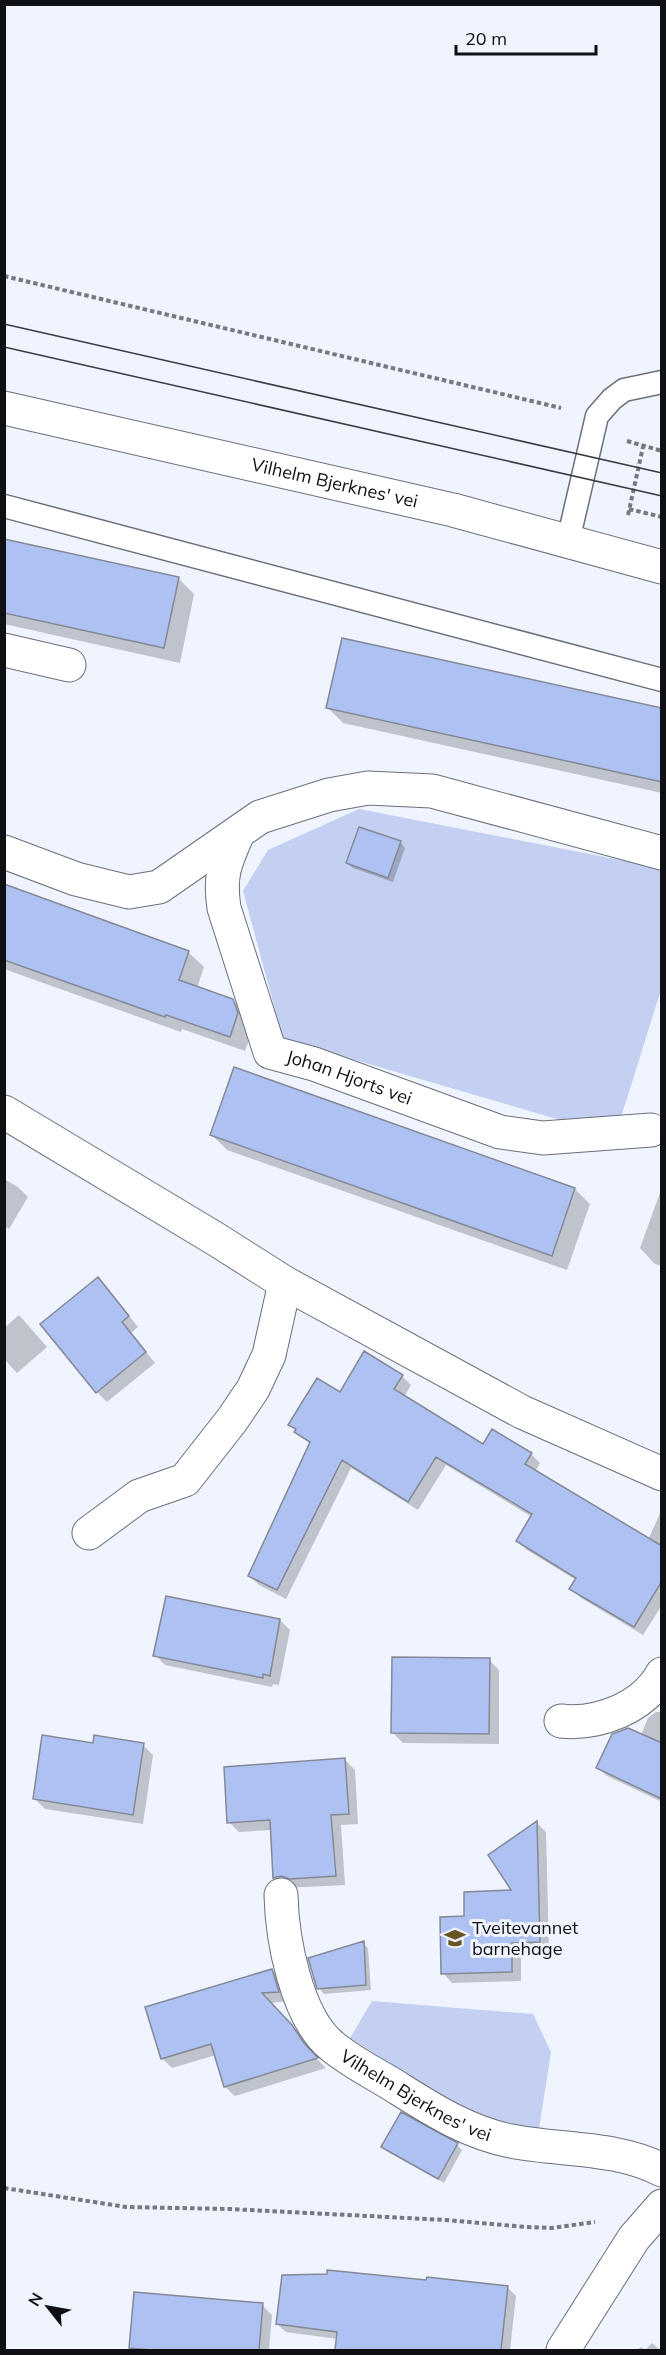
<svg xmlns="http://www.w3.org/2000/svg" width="666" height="2355" viewBox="0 0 666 2355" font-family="Mulish,sans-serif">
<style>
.green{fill:#c3d0f1}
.shadow{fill:#0003}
.building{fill:#aec1f3;stroke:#848995;stroke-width:1.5}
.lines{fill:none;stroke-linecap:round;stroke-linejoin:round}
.lane-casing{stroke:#6a6f7b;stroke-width:25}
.street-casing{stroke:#6a6f7b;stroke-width:35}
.secondary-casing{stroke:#6a6f7b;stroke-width:35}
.path{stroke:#767980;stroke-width:4;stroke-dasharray:4.5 3;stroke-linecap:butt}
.lane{stroke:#fff;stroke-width:22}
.street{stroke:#fff;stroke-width:33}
.secondary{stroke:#fff;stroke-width:33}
.tram{stroke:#3a3c42;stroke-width:1.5}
.labels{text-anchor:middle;stroke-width:6;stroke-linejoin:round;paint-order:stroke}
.street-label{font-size:18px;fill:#0e1014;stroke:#eff4ff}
.poi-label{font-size:18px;fill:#0e1014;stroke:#eff4ff;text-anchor:start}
</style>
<rect width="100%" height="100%" fill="#eff4ff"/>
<!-- green -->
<path class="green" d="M359 809 661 868V990L615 1136 283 1039 243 891 268 850Z
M372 2001 533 2014 551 2052 539 2129 471 2115 350 2038Z"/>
<!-- shadow -->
<path class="shadow" d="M4 541 179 579 194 594 180 663 4 624Z
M328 708 662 710V793L343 723Z
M400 842 405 848 393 882 353 868 347 863Z
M4 886 188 952 204 967 197 988 233 1000 248 1016 253 1029 245 1051 182 1029 181 1032 4 969Z
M211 1134 575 1189 590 1204 567 1270 227 1150Z
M4 1179 18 1187 28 1197 9 1229 4 1226Z
M662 1187V1266L655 1264 640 1248Z
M108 1289 138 1327 131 1333 155 1363 107 1402 97 1392Z
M19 1315 47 1347 17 1373 4 1359V1328Z
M365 1354 402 1376 411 1385 404 1397 483 1446 531 1454 540 1463 535 1472 648 1540 662 1509V1605L643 1635 581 1598 571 1588 576 1580 527 1550 517 1541 532 1517 446 1465 418 1510 351 1468 286 1599 259 1585 250 1576 310 1444 289 1424 340 1394Z
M280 1620 290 1630 279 1685 273 1684 272 1687 165 1665 155 1655Z
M489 1660 499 1670V1744L403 1743 393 1733Z
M656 1712H662V1802L607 1776 598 1768 641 1735 648 1718Z
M94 1745H143L153 1755 143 1824 45 1809 34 1798Z
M345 1760 355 1770 358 1824 341 1825 345 1885 285 1888 275 1878 272 1830 239 1832 229 1822Z
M537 1823 546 1832 549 1951H521V1981L452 1983 443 1973 466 1917 514 1892Z
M363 1943 368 1948 371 1990 324 1994 319 1988Z
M272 1970 282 1980 288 2001 270 2003 302 2036 313 2055 326 2068 235 2096 225 2087 216 2055 172 2068 162 2058Z
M457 2145 462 2150 444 2183 388 2152 383 2146Z
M428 2282 507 2287 516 2296 510 2350H337L338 2339 286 2332 277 2324Z
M262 2305 272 2315 269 2350H133L131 2348Z
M652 2343 660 2350H637L641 2347 645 2350Z"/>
<!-- building -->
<path class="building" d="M4 539 179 577 164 648 4 613Z
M342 638 662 708V782L326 708Z
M359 827 401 841 388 878 346 863Z
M4 884 189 951 179 980 233 999 238 1013 230 1037 166 1015 165 1017 4 960Z
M234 1067 575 1188 552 1256 210 1135Z
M98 1277 129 1316 122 1322 146 1352 96 1393 40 1324Z
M364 1351 403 1375 394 1389 483 1444 492 1429 532 1453 525 1464 662 1546V1581L634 1627 569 1589 576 1578 516 1541 532 1514 436 1457 408 1502 342 1460 277 1590 248 1576 310 1442 294 1432 296 1429 288 1425 317 1378 340 1392Z
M166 1596 280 1619 270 1676 263 1674V1678L153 1656Z
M392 1657 490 1658 489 1734 391 1733Z
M628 1728 662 1743V1799L596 1768 612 1734Z
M42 1735 93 1743 94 1735 144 1743 133 1815 33 1799Z
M345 1758 349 1814 331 1815 336 1876 290 1879 281 1876 273 1878 270 1820 227 1823 224 1767Z
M537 1821 540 1942 512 1943V1972L441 1974 440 1917 464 1916V1892L511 1890 488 1855Z
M364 1941 366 1985 317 1989 308 1958Z
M272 1969 279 1992 262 1993 292 2025 304 2043 318 2058 224 2087 211 2044 161 2059 145 2007Z
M401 2112 458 2143 438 2179 381 2147Z
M327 2270 426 2280 427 2277 508 2286 501 2350H335L337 2332 276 2324 282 2275 327 2274Z
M134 2292 263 2303 259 2350H152L129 2348Z"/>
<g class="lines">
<defs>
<path id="lane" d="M4 506 662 680
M568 541 597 416 612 399 624 390 662 382"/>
<g id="street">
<path d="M4 650 69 665"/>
<path id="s1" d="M238 833C225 863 219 875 224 908L270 1052 314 1064 500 1132 543 1138 651 1130"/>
<path d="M4 852 76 879 129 892 159 887 260 817 329 795 368 788 432 791 662 853"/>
<path d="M4 1112 214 1238 285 1283 522 1412 662 1474"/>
<path d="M89 1533 139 1496 185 1480 232 1420 253 1389 269 1355 285 1283"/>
<path d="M561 1721C598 1725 643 1708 662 1674"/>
<path id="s2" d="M281 1895C282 1938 296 2017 332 2046 352 2063 378 2075 401 2090 436 2112 470 2133 511 2141 561 2151 615 2146 662 2170"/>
<path d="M563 2350 634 2238 662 2206"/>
</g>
<g id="secondary">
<path id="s3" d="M4 408 453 510 662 567"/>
</g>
</defs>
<!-- lane casing -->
<use href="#lane" class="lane-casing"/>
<!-- street casing -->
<use href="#street" class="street-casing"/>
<!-- secondary casing -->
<use href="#secondary" class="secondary-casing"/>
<!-- path -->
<path class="path" d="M4 276 561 408
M627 441 662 451
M629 509 662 517
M628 515 643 447
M4 2188 126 2207 230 2209 446 2220 526 2227 552 2228 595 2222"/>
<!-- lane -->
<use href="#lane" class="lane"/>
<!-- street -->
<use href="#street" class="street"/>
<!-- secondary -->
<use href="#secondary" class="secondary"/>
<!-- tram -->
<path class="tram" d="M4 324 662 473
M4 347 662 496"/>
</g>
<!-- icons -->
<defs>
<symbol id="school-bare" viewBox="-9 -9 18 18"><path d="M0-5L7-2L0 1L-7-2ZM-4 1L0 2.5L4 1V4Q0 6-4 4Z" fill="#685523" stroke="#eff4ff" stroke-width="2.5" paint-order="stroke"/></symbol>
</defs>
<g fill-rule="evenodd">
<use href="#school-bare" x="440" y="1923" width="30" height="30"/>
</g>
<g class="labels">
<!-- street labels -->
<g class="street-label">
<text dy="6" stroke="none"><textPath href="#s3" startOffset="339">Vilhelm Bjerknes' vei</textPath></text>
<text dy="6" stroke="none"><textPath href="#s1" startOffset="312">Johan Hjorts vei</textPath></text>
<text dy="6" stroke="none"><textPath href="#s2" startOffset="261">Vilhelm Bjerknes' vei</textPath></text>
</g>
<!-- poi labels -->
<g class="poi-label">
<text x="472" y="1934">Tveitevannet<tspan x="472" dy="21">barnehage</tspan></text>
</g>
</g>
<!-- border -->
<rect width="666" height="2355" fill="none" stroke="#0e1014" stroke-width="12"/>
<!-- north arrow -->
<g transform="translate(48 2307) rotate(301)" stroke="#eff4ff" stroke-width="4.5" paint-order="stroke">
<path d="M0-4.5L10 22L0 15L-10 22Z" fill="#0e1014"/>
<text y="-9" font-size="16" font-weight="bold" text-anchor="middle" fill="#0e1014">N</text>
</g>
<!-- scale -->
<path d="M456 45v9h140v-9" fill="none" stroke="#0e1014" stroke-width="3"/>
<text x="465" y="45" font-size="18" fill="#0e1014" stroke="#eff4ff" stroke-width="4.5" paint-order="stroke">20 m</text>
</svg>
